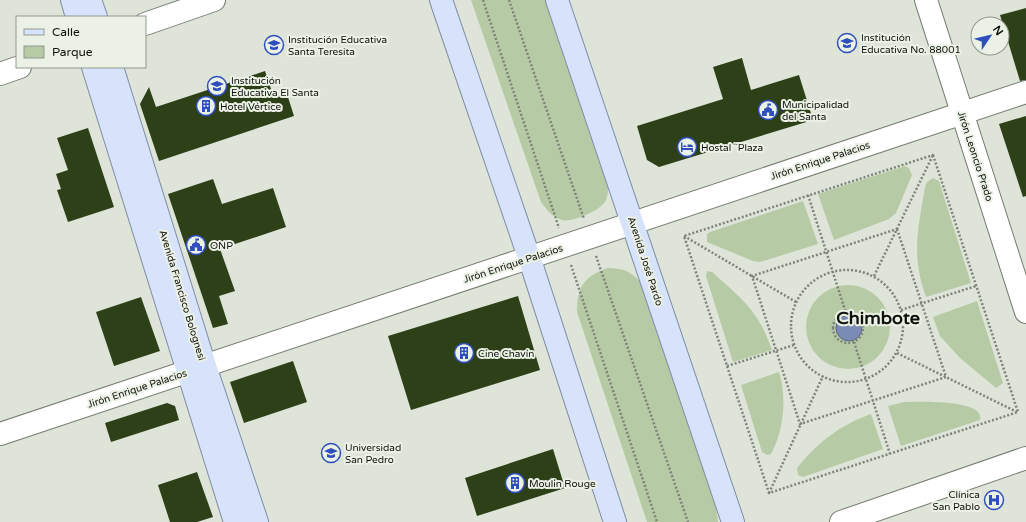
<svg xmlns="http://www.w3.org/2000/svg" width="1026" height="522" viewBox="0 0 1026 522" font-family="'Varela Round',sans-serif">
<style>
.green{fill:#b7caa6}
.water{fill:#7a8bb5;stroke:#5a6683}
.building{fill:#2d4018}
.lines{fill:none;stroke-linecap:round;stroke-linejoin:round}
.street-casing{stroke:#767c71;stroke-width:24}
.primary-casing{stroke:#7f8ca6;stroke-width:24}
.path{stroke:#7e837a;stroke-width:2.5;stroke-dasharray:2 2;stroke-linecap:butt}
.street{stroke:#fff;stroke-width:22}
.primary{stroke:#d7e2fb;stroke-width:22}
.labels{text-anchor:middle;stroke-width:4;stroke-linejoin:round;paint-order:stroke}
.poi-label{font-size:10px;fill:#0f110d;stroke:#ebf2e5;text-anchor:start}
.street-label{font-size:10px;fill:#0f110d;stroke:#ebf2e5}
.town-label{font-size:18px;font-weight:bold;fill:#0f110d;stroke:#ebf2e5}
</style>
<rect width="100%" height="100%" fill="#dee5d8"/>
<!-- green -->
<path class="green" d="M471 0H549L606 169C607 178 610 191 606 200 602 210 572 223 562 220 552 217 547 210 541 202Z
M905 166 909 168 912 175 896 213 889 219 834 240 818 194Z
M933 178 939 181 971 283 926 297C911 255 918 229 925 187L927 182Z
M803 201 818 244 760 262 753 261 707 242V234L710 232Z
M608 268C623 268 629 271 640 281L715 498 718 522H647L577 312C577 287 584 276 608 268Z
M707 271 712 272C741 298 759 311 772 350L733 362 706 276Z
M806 327a42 42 0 1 1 84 0a42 42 0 1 1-84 0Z
M977 301 1003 383 996 388 960 358 940 336 933 317Z
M779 372C787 397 784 430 771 454L767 455 762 452 741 385Z
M904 402C917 402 986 399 980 420L901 446 888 406Z
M871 414 883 449 803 477 798 475 797 468C818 442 840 425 871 414Z"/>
<!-- water -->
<path class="water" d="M836 328a13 13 0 1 1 26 0a13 13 0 1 1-26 0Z"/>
<!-- building -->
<path class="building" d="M1026 8V80L1020 81 1000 15Z
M742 58 751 90 799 75 813 120 659 167 647 160 637 126 723 99 713 67Z
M265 71 274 98 287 94 294 116 159 161 140 104 149 87 156 107Z
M1026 116V196L1023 197 999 124Z
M88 128 114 207 68 222 57 190 61 189 56 174 68 170 57 138Z
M213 179 222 204 273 188 286 227 220 249 235 291 219 296 228 324 213 328 168 194Z
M518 296 540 370 411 410 388 336Z
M141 297 160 351 114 366 96 312Z
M293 361 307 402 244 423 230 382Z
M167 403 175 406 179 420 111 442 105 423Z
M553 449 565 488 477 516 465 478Z
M197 472 213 517 197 522H170L158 485Z"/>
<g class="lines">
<defs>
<path id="street" d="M926 0 1026 312
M145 24 214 0
M0 74 20 67
M0 434 1026 92
M841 522 1026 458"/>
<path id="primary" d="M72 0 77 17
M90 0 96 17
M441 0 529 257 615 522
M557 0 733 522
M93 67 235 522
M112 67 205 366 257 522"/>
</defs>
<!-- street casing -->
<use href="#street" class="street-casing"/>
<!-- primary casing -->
<use href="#primary" class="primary-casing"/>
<!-- path -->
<path class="path" d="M483 0 559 228
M509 0 584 219
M933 155 1018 412 769 493 684 236Z
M808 195 846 313
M897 229 946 377 800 424 752 276Z
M684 236 796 302
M596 256 688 522
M571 265 657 522
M791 326a56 56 0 1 1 112 0a56 56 0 1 1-112 0Z
M874 276 933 155
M901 310 976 286
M833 328a15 15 0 1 1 30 0a15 15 0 1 1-30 0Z
M854 342 890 454
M897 353 1017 412
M727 366 794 345
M769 493 823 376"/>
<!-- street -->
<use href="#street" class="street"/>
<!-- primary -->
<use href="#primary" class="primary"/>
</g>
<!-- icons -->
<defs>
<symbol id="school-ring" viewBox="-11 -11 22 22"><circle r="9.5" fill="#ebf2e5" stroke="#304fbf" stroke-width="1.5"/><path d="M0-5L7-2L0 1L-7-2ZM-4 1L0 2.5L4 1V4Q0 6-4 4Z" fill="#304fbf"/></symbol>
<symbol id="building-ring" viewBox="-11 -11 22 22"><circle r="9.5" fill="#ebf2e5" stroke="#304fbf" stroke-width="1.5"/><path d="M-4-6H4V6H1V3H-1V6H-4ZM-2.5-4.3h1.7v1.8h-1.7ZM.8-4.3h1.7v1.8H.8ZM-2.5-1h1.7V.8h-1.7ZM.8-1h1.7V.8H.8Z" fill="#304fbf"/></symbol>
<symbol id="civic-ring" viewBox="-11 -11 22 22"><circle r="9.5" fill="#ebf2e5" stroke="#304fbf" stroke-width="1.5"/><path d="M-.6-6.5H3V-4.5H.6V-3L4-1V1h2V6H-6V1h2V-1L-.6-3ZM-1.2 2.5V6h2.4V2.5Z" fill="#304fbf"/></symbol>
<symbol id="hotel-ring" viewBox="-11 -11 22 22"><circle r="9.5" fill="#ebf2e5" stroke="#304fbf" stroke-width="1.5"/><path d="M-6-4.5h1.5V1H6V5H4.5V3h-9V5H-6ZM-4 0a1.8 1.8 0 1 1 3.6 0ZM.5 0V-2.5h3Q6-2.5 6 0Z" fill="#304fbf"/></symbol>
<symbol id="university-ring" viewBox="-11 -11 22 22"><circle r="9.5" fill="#ebf2e5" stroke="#304fbf" stroke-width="1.5"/><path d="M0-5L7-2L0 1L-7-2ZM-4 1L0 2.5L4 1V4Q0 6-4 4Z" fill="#304fbf"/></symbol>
<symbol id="hospital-ring" viewBox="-11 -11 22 22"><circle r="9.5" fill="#ebf2e5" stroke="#304fbf" stroke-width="1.5"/><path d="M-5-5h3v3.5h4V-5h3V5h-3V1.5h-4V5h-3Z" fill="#304fbf"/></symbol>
</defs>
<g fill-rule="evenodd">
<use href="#school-ring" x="836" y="32" width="22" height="22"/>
<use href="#school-ring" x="263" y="34" width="22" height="22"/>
<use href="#school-ring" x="206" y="75" width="22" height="22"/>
<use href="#building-ring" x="195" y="95" width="22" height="22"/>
<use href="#civic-ring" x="757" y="99" width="22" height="22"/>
<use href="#hotel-ring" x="676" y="136" width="22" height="22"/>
<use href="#civic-ring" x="185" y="234" width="22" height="22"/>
<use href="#building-ring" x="453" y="342" width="22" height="22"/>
<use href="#university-ring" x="320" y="442" width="22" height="22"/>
<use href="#building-ring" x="504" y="472" width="22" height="22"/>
<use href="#hospital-ring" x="983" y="489" width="22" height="22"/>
</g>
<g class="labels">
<!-- poi labels -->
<g class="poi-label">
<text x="861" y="41">Institución<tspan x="861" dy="12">Educativa No. 88001</tspan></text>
<text x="288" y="43">Institución Educativa<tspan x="288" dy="12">Santa Teresita</tspan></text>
<text x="231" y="84">Institución<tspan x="231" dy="12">Educativa El Santa</tspan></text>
<text x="782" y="108">Municipalidad<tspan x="782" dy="12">del Santa</tspan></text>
<text x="220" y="110">Hotel Vértice</text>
<text x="701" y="151">Hostal ¨Plaza</text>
<text x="210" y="249">ONP</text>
<text x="478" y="357">Cine Chavín</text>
<text x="345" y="451">Universidad<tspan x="345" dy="12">San Pedro</tspan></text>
<text x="529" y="487">Moulin Rouge</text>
<text x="980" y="498" text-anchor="end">Clínica<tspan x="980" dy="12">San Pablo</tspan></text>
</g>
<!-- street labels -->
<g class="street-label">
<text transform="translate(976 156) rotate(72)" y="4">Jirón Leoncio Prado</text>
<text transform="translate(820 160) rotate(-18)" y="4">Jirón Enrique Palacios</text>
<text transform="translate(646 261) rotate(72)" y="4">Avenida José Pardo</text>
<text transform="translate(513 263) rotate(-18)" y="4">Jirón Enrique Palacios</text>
<text transform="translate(183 295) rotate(73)" y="4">Avenida Francisco Bolognesi</text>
<text transform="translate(137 388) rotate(-18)" y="4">Jirón Enrique Palacios</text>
</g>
<!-- town labels -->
<g class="town-label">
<text x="878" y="324">Chimbote</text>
</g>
</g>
<!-- legend -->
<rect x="16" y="16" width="130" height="52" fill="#ebf2e5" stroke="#93988f"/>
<rect x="24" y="29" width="20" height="6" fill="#d7e2fb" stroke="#93988f"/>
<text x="52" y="36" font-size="12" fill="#0f110d">Calle</text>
<rect x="24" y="46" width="20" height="12" fill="#b7caa6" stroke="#93988f"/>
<text x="52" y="56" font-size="12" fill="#0f110d">Parque</text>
<!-- north arrow -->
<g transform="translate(990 36) rotate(55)"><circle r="19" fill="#ebf2e5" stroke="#93988f"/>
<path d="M0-3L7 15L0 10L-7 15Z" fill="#304fbf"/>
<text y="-6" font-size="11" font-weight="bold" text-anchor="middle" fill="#0f110d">N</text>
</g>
</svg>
